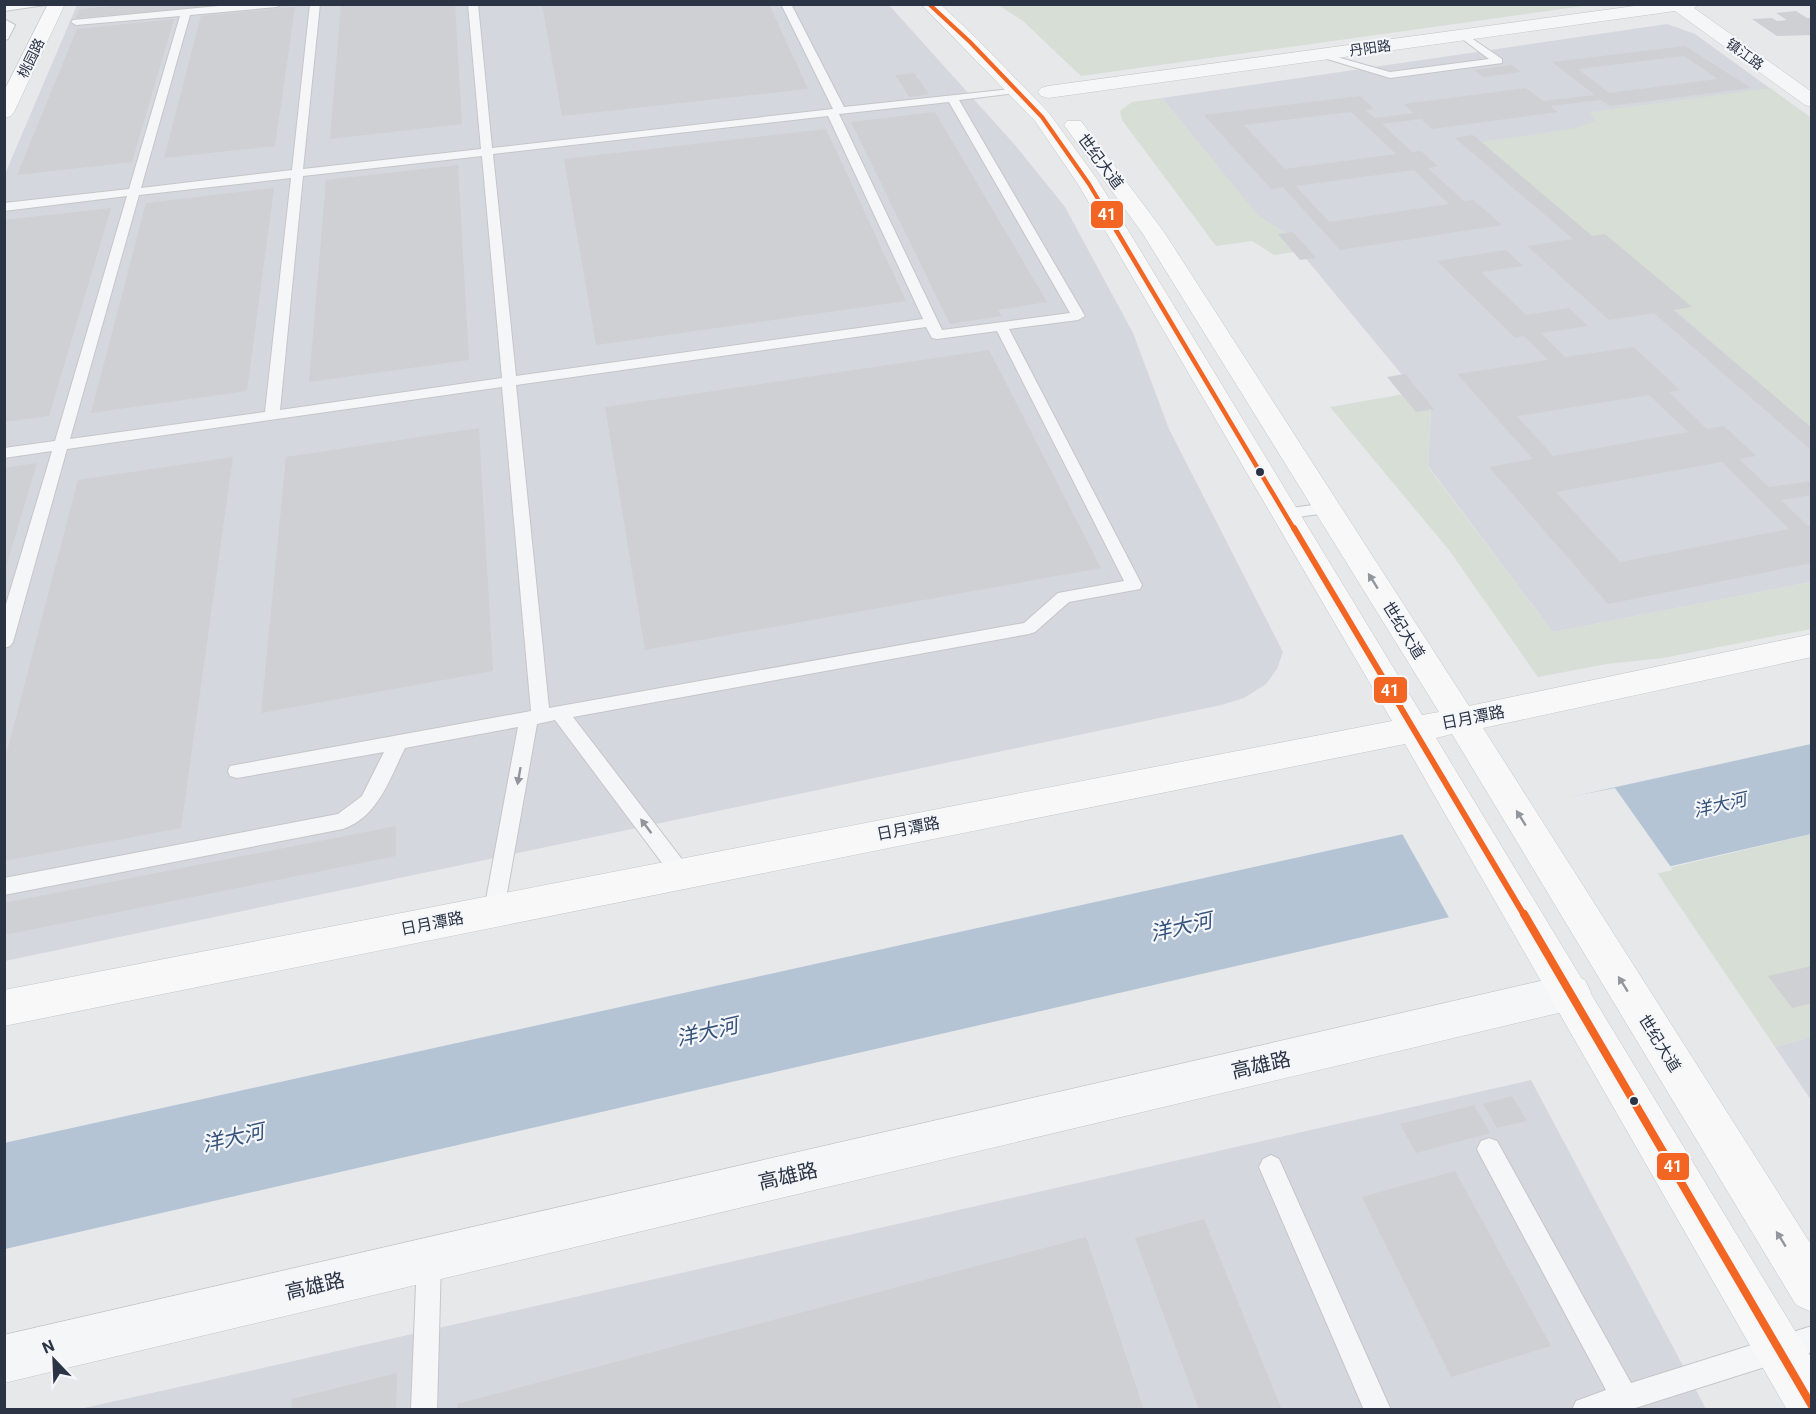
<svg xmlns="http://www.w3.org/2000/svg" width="1816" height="1414" viewBox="0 0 1816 1414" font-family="Roboto,'Noto Sans SC',sans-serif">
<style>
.built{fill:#d4d7dd}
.green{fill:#d6ded6}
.water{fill:#b4c4d5}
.pier{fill:#e6e8ea}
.building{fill:#ced0d3;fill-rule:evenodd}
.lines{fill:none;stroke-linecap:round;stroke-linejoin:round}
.lane-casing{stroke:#c4c6c8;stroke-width:2}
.street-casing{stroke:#c4c6c8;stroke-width:1}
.secondary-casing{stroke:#c4c6c8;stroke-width:1}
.lane{fill:#f5f6f7;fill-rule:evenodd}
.street{fill:#f5f6f7;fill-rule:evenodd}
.secondary{fill:#f8f8f8;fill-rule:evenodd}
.bus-1-far3-casing{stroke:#f4f6f9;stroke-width:7}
.bus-1-far2-casing{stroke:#f4f6f9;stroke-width:8}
.bus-1-far1-casing{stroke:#f4f6f9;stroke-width:10}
.bus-1-casing{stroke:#f4f6f9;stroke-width:12}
.bus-1-far3{stroke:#f26522;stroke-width:4}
.bus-1-far2{stroke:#f26522;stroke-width:4.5}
.bus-1-far1{stroke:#f26522;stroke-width:6}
.bus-1{stroke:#f26522;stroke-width:8}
.oneway{fill:#92969e}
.oneway2{fill:#90959e}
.bus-dot{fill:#2b3445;stroke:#f4f6f9;stroke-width:2}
.labels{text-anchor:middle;stroke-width:4.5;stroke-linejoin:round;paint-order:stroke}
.far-street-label{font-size:14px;fill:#2b3445;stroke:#f4f6f9}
.street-label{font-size:16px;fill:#2b3445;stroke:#f4f6f9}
.water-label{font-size:18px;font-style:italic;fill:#34527a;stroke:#f4f6f9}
.near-street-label{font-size:20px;fill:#2b3445;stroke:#f4f6f9}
.near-water-label{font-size:21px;font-style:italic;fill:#34527a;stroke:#f4f6f9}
.line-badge{stroke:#f4f6f9;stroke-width:2}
.badge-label{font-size:16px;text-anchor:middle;font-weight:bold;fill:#fff}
</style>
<rect width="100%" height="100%" fill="#e6e8ea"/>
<!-- built -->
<path class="built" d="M77 5H889L1015 145 1065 207 1133 333 1169 429 1283 652 1277 669 1266 684 1244 698 1221 705 5 961V174Z
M1667 24 1695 34 1811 118V582L1553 632 1428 466 1431 410 1284 232 1258 216 1162 98Z
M1811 1037V1100L1775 1047Z
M1531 1080 1706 1409 75 1410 188 1385Z"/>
<!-- green -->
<path class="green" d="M998 5V4L1590 5 1081 76 1023 21Z
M1770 88 1811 118V428L1481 142 1576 128 1595 121 1590 112Z
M1162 98 1258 215 1284 232 1300 251 1274 255 1252 241 1216 246 1122 120 1120 111 1132 102Z
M1416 392 1431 410 1428 467 1553 632 1811 582V629L1663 658 1607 664 1538 677 1449 550 1330 407Z
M1811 834V1037L1775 1047 1656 871Z"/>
<!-- water -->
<path class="water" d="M1811 744V834L5 1249 4 1143Z"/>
<!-- pier -->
<path class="pier" d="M1615 788 1673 870 1451 921 1400 830Z"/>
<!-- building -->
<path class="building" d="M139 4H224V6L75 18 80 9Z
M455 4 462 124 330 139 341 5Z
M542 4H769L808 89 562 116Z
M295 7 275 146 164 158 201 16Z
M1796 11 1807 18H1812V35L1777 36 1752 19 1772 18 1777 21 1787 20 1776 13Z
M174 19 132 162 17 175 77 29Z
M1685 46 1751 88 1610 106 1601 100 1550 106 1558 112 1432 129 1421 119 1382 124 1412 152 1421 151 1438 166 1428 168 1464 201 1473 200 1502 225 1340 250 1283 187 1271 189 1204 115 1360 96 1374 109 1365 110 1375 118 1414 113 1404 104 1526 88 1543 101 1595 95 1552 62ZM1684 56 1718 79 1609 93 1578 69ZM1351 112 1396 154 1285 169 1244 125ZM1414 170 1449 204 1329 222 1296 186Z
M1512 65 1521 72 1483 77 1475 70Z
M914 73 929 94 909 97 895 75Z
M935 112 1047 302 998 310 1002 316 950 324 851 122Z
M826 129 906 301 596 345 564 159Z
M1473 135 1592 236 1605 234 1692 307 1673 310 1812 428V451L1654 313 1609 320 1527 246 1573 239 1455 138Z
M458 165 469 360 309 382 326 180Z
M274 188 247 391 91 413 146 203Z
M111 208 49 416 4 422V220Z
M1293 232 1316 258 1300 260 1278 234Z
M1506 250 1523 266 1481 272 1526 315 1569 308 1588 326 1541 333 1565 357 1634 347 1680 390 1669 392 1707 429 1724 426 1756 456 1739 459 1769 487 1812 481V495L1781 500 1808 526 1812 525V563L1608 604 1489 467 1533 459 1457 374 1548 360 1524 336 1515 338 1437 261ZM1649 395 1688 432 1553 456 1517 416ZM1722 462 1789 529 1620 562 1556 492Z
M989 350 1101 568 645 650 605 407Z
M1405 374 1434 409 1416 412 1387 377Z
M479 428 493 671 261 713 286 457Z
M233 457 181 828 4 861V763L78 480Z
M37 463 5 570H4V468Z
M396 826V856L4 935V903Z
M1812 966V1003L1792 1008 1768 976Z
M1512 1096 1527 1121 1497 1128 1483 1104Z
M1474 1105 1490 1133 1416 1153 1400 1124Z
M1455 1171 1551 1346 1451 1377 1362 1197Z
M1204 1219 1282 1410H1199L1135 1238Z
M1086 1237 1144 1410H457V1404Z
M397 1373 396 1410H291L292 1399Z"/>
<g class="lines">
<defs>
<path id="lane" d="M7 4H52L4 11V5Z
M239 4H281L277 7 190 15 141 188 292 170 310 4H320L303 169 481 149 468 4H478L492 148 833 109 781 4H791L844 107 1020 88V92L1016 93 959 100 1085 316 1078 320 1009 329 1142 585 1140 589 1069 602 1035 632 1029 634 573 717 688 867 691 873 688 879 681 881 674 879 555 720 537 724 504 910 501 916 494 919 487 916 484 910 518 727 405 748C390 778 378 817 343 829L4 895V878L338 814 362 796 384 752 237 778 230 776 228 771 230 766 531 711 502 387 67 449 13 642 10 646 4 648V611L52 451 4 458V448L55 441 127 196 4 211V203L129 189 180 16 76 25 71 22 73 20ZM949 102 1070 313 942 330 839 114ZM828 116 923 319 516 376 493 154ZM482 156 502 378 280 410 303 176ZM291 178 265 412 70 439 139 195ZM926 327 932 338 937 339 997 331 1124 581 1058 593 1024 623 549 708 516 385Z
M4 19 15 25 8 39 4 40Z
M1464 33 1502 59V63L1390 78 1314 55 1319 52 1390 72 1489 59 1461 38V34Z
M1327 503 1333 504 1335 508 1333 512 1284 519 1276 514 1284 509Z
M1489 1138 1497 1141 1631 1383 1812 1326V1352L1629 1410H1572L1576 1401 1606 1390 1481 1157 1477 1149 1481 1141Z
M1271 1155 1279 1159 1391 1410H1364L1259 1167 1263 1159Z
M429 1248 438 1251 441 1260 437 1410H411L417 1260 420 1251Z"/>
<path id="street" d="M1649 4H1699L1694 8 1812 92V107L1805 105 1675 11 1048 98 1041 96 1038 92 1041 88 1048 86Z
M1571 974 1585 980 1591 992 1585 1004 1571 1010 4 1383V1335Z"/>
<path id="secondary" d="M48 4H65L14 112 11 116 4 118V91Z
M921 4H940L976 38 1049 113 1097 179 1422 715 1439 712 1143 234 1064 125 1067 121H1081L1164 232 1469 706 1812 634V657L1483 728 1812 1246V1312L1796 1305 1452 734 1436 738 1812 1359V1410H1787L1405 744 4 1026V990L1392 721 1078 184 1035 121Z"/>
</defs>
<!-- lane casing -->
<use href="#lane" class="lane-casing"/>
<!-- street casing -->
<use href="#street" class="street-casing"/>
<!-- secondary casing -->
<use href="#secondary" class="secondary-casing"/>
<!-- lane -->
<use href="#lane" class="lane"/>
<!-- street -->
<use href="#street" class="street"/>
<!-- secondary -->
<use href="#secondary" class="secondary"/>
<defs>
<path id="bus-1-far3" d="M929 4 970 42 1042 117 1089 184 1117 231"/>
<path id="bus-1-far2" d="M1116 230 1294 529"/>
<path id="bus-1-far1" d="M1294 528 1524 915"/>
<path id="bus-1" d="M1524 914 1812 1406"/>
</defs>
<!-- bus-1-far3 casing -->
<use href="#bus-1-far3" class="bus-1-far3-casing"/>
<!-- bus-1-far2 casing -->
<use href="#bus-1-far2" class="bus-1-far2-casing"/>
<!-- bus-1-far1 casing -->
<use href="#bus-1-far1" class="bus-1-far1-casing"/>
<!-- bus-1 casing -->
<use href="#bus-1" class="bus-1-casing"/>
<!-- bus-1-far3 -->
<use href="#bus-1-far3" class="bus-1-far3"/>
<!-- bus-1-far2 -->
<use href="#bus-1-far2" class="bus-1-far2"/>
<!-- bus-1-far1 -->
<use href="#bus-1-far1" class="bus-1-far1"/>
<!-- bus-1 -->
<use href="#bus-1" class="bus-1"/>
</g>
<!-- one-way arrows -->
<defs><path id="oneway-solid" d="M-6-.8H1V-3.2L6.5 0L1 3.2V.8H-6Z" transform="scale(1.5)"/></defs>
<g class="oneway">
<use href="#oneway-solid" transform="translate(1373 581) rotate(-122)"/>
<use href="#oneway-solid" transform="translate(1521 818) rotate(-122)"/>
<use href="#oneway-solid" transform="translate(1623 984) rotate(-122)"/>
<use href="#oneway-solid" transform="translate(1781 1239) rotate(-122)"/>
</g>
<g class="oneway2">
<use href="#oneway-solid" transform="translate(519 776) rotate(100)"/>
<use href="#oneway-solid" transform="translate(646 826) rotate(-127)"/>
</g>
<!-- markers -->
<g class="bus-dot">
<circle cx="1260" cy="472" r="5"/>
<circle cx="1634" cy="1101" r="5"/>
</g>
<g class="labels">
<!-- far-street labels -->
<g class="far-street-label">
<text transform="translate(1370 48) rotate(-8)" y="5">丹阳路</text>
<text transform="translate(1745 54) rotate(36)" y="5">镇江路</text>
<text transform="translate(31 58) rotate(-64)" y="5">桃园路</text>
</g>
<!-- street labels -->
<g class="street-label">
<text transform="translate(1101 161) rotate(53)" y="6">世纪大道</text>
<text transform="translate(1404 630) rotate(58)" y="6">世纪大道</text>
<text transform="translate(1473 717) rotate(-11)" y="6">日月潭路</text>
<text transform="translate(908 828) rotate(-11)" y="6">日月潭路</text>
<text transform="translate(432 923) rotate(-11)" y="6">日月潭路</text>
<text transform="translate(1660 1043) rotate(58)" y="6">世纪大道</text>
</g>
<!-- water labels -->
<g class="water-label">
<text transform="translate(1720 805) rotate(-13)" y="6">洋大河</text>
</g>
<!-- near-street labels -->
<g class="near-street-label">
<text transform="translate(1261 1065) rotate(-13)" y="7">高雄路</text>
<text transform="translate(788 1176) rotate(-13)" y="7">高雄路</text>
<text transform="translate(315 1286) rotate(-13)" y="7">高雄路</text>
</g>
<!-- near-water labels -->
<g class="near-water-label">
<text transform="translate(1181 927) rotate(-13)" y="7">洋大河</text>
<text transform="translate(707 1032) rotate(-13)" y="7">洋大河</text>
<text transform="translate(233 1138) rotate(-13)" y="7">洋大河</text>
</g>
</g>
<g class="line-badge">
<rect x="1090" y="200" width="34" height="29" rx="6" fill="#f26522"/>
<rect x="1373" y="676" width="35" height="28" rx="6" fill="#f26522"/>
<rect x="1656" y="1152" width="34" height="29" rx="6" fill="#f26522"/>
</g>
<g class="badge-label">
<text x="1107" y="220">41</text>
<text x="1390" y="696">41</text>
<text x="1673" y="1172">41</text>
</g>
<!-- border -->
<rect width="1816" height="1414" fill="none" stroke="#2b3445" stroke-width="12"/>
<!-- north arrow -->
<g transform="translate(54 1360) rotate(337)" stroke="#f4f6f9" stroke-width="4.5" paint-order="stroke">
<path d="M0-4.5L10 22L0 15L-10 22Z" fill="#2b3445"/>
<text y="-9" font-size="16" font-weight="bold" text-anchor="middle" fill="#2b3445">N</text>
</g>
</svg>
